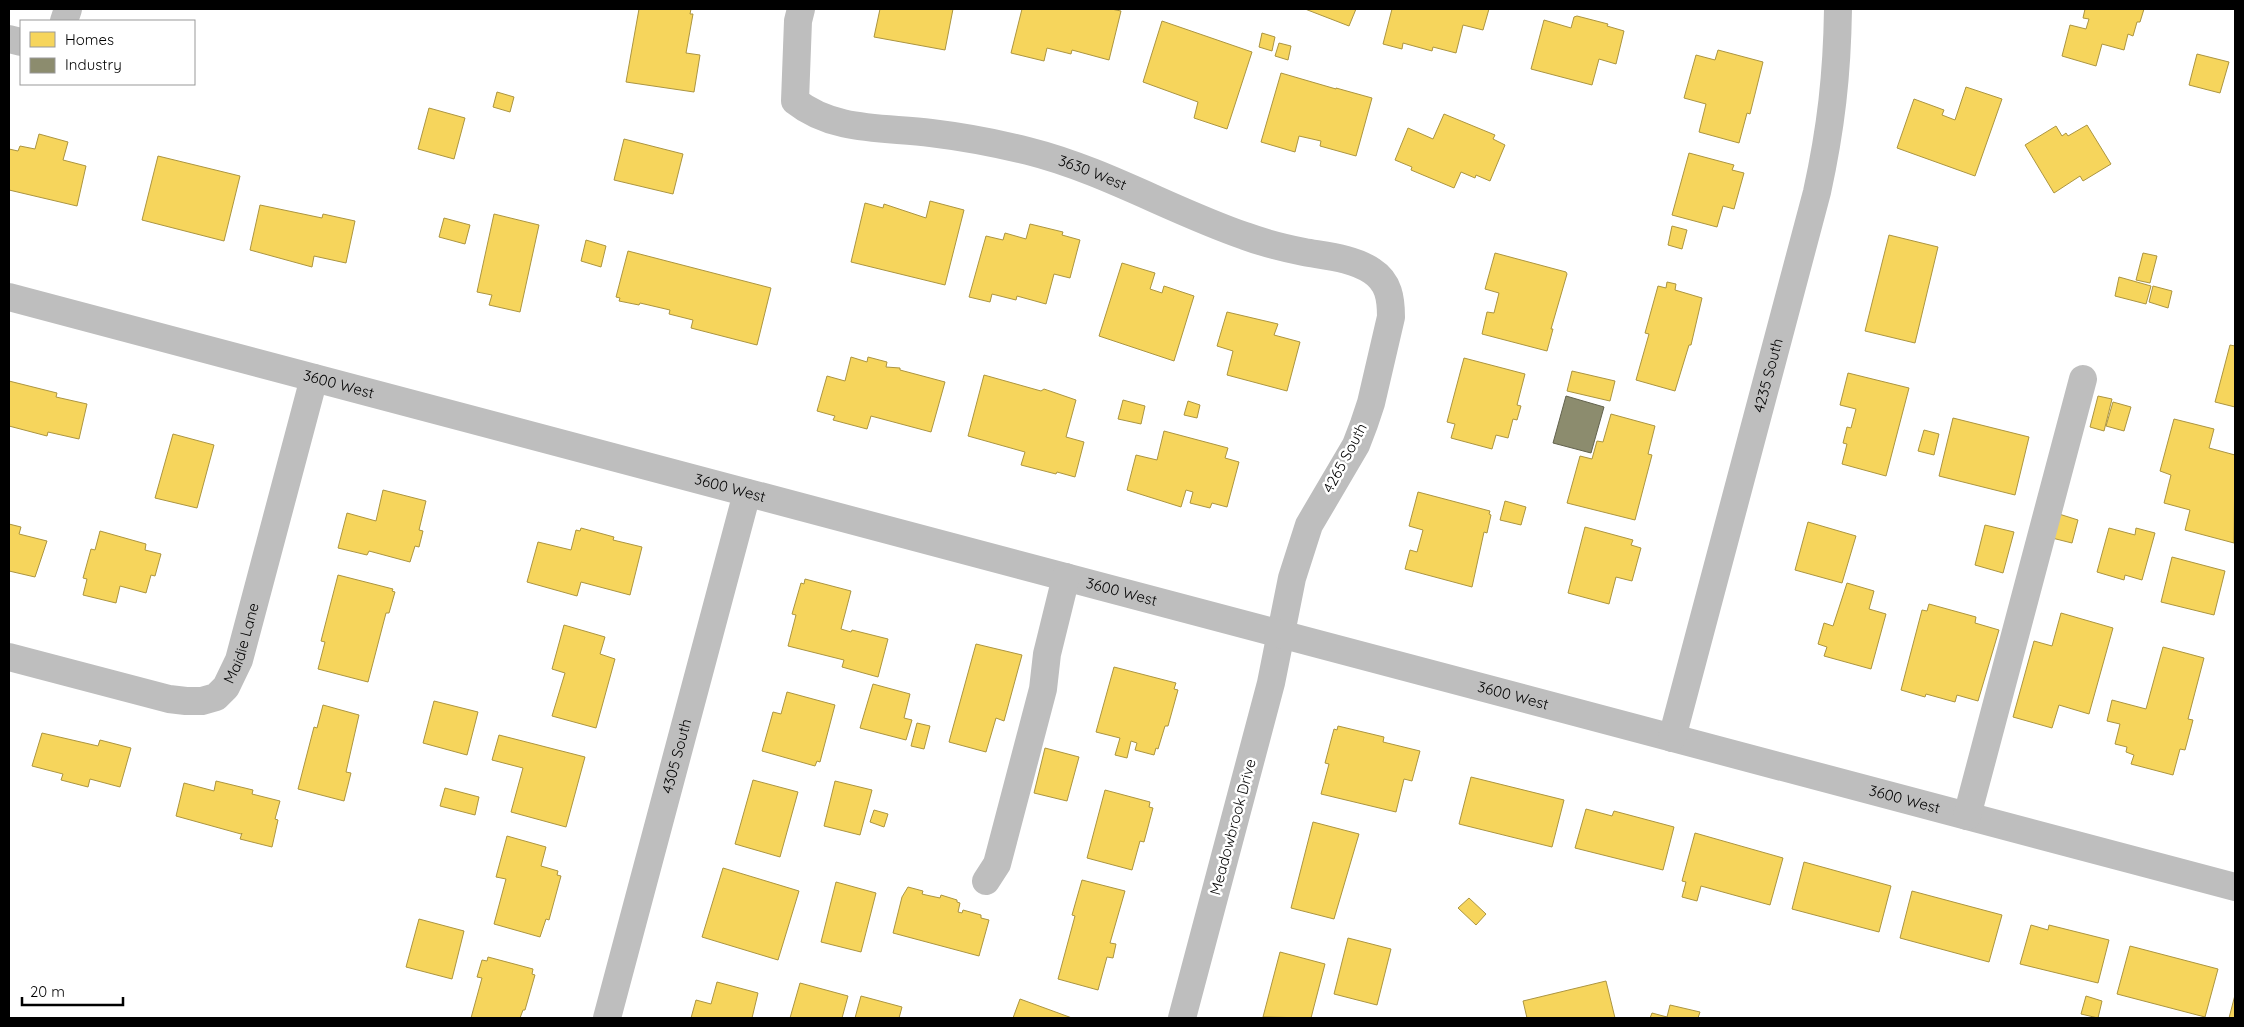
<svg xmlns="http://www.w3.org/2000/svg" width="2244" height="1027" viewBox="0 0 2244 1027" font-family="Quicksand,sans-serif">
<style>
.homes{fill:#f6d55c;stroke:#ac9540}
.industry{fill:#8c8c6e;stroke:#62624d}
.lines{fill:none;stroke-linecap:round;stroke-linejoin:round}
.minor{stroke:#bebebe;stroke-width:28}
.labels{text-anchor:middle;stroke-width:5;stroke-linejoin:round;paint-order:stroke}
.street-label{font-size:15px;fill:#000;stroke:#fff}
</style>
<rect width="100%" height="100%" fill="#fff"/>
<!-- homes -->
<path class="homes" d="M639 9H691L690 14H693L686 53 700 55 694 92 626 82Z
M880 9H953L945 50 874 37Z
M1022 9H1111L1121 11 1109 60 1072 50 1071 54 1047 48 1044 61 1011 53Z
M1305 9H1356L1349 26Z
M1392 9H1489L1483 30 1463 25 1456 53 1433 47 1432 51 1403 43 1402 49 1383 44Z
M2085 9H2144L2140 22H2137L2133 36 2128 34 2124 50 2102 44 2096 66 2062 56 2070 25 2086 29 2089 19 2083 18Z
M1577 16 1608 24 1607 26 1624 31 1616 64 1599 59 1592 85 1531 69 1544 20 1571 28 1574 17Z
M1162 21 1252 52 1227 129 1194 118 1198 102 1143 82Z
M1262 33 1275 37 1272 51 1259 47Z
M1279 43 1291 46 1288 60 1275 56Z
M1718 50 1763 62 1750 114 1747 113 1739 143 1699 132 1706 104 1684 98 1696 55 1715 60Z
M2197 54 2229 62 2220 93 2189 85Z
M1281 73 1336 89V88L1372 98 1356 156 1320 146 1321 141 1299 136 1295 152 1261 142Z
M1966 87 2002 99 1975 176 1897 148 1914 99 1944 110 1942 115 1955 120Z
M497 92 514 97 510 112 493 107Z
M429 108 465 118 454 159 418 149Z
M1444 114 1495 135 1493 139 1505 145 1490 181 1476 175 1475 178 1461 172 1454 188 1411 170 1412 167 1395 160 1408 128 1433 139Z
M2087 125 2111 164 2083 181 2080 176 2054 193 2025 145 2056 126 2062 136 2066 133 2068 136Z
M39 134 68 142 63 160 86 166 77 206 9 190V149L18 151 20 146 35 149Z
M624 139 683 154 673 194 614 180Z
M1689 153 1734 165 1732 170 1744 173 1734 209 1723 206 1717 227 1672 215Z
M158 156 240 176 224 241 142 220Z
M930 201 964 210 945 285 851 262 865 203 883 208 884 204 926 218Z
M260 205 322 218 323 214 355 221 346 263 314 256 312 267 250 250Z
M494 214 539 225 520 312 489 305 492 295 477 292Z
M444 218 470 225 465 244 439 237Z
M1030 224 1063 232 1062 235 1080 240 1070 278 1054 274 1046 304 1017 296 1016 300 992 294 990 302 969 297 986 236 1003 240 1005 233 1026 239Z
M1672 226 1687 230 1682 249 1668 245Z
M1889 235 1938 247 1915 343 1865 331Z
M586 240 606 246 601 267 581 261Z
M628 251 771 288 757 345 691 328 693 320 669 314 670 310 640 303 639 305 619 301 620 298 616 297Z
M1495 253 1566 272 1567 274 1551 329H1553L1547 351 1482 334 1487 312 1494 313 1499 293 1485 289Z
M2143 253 2157 256 2150 283 2136 280Z
M1122 263 1155 273 1150 289 1162 293 1164 286 1194 296 1174 361 1099 336Z
M2119 277 2151 286 2146 304 2115 296Z
M1667 282 1676 284 1675 290 1702 298 1691 345H1689L1675 391 1636 380 1649 334 1645 333 1658 286 1666 288Z
M2153 286 2172 291 2168 308 2149 302Z
M1227 312 1278 324 1274 335 1300 342 1287 391 1227 375 1233 351 1217 346Z
M2230 345 2235 346V407L2215 402Z
M851 357 867 362 868 357 887 362 886 367 900 368V370L945 382 931 432 871 416 867 429 833 420 835 416 817 411 827 376 845 381Z
M1464 358 1525 374 1517 405 1521 406 1517 420 1513 419 1508 438 1496 435 1492 449 1451 438 1455 424 1447 422Z
M1572 371 1615 381 1610 401 1567 391Z
M1848 373 1909 388 1886 476 1842 464 1847 444 1843 443 1847 427 1851 428 1856 409 1840 405Z
M984 375 1041 391 1044 389 1076 400 1066 437 1084 442 1075 477 1057 472 1056 474 1021 465 1025 452 968 436Z
M9 381 57 393 56 397 87 404 79 439 48 432 47 436 9 426Z
M2098 396 2112 399 2104 431 2090 427Z
M1123 400 1145 406 1141 424 1118 419Z
M1188 401 1200 405 1197 418 1184 415Z
M2113 402 2131 407 2124 431 2106 426Z
M1611 414 1655 426 1648 454 1652 455 1635 520 1567 503 1580 456 1592 459 1597 441 1603 442Z
M1953 418 2029 437 2015 495 1939 476Z
M2174 419 2214 429 2209 448 2235 455 2234 543 2185 530 2190 510 2164 503 2171 475 2160 471Z
M1924 430 1939 434 1934 455 1918 451Z
M1164 431 1228 448 1225 458 1239 462 1227 507 1212 503 1210 508 1190 503 1193 492 1186 490 1181 507 1127 490 1136 455 1157 460Z
M173 434 214 445 197 508 155 498Z
M383 490 426 501 419 530 423 531 419 547 415 546 410 562 369 551 367 555 338 548 347 513 376 521Z
M1418 492 1490 511 1489 514 1491 515 1487 533 1484 532 1472 587 1405 569 1410 550 1417 552 1423 530 1409 526Z
M1505 501 1526 507 1521 525 1500 520Z
M2059 514 2078 520 2072 543 2052 538Z
M1808 522 1856 536 1842 583 1795 570Z
M9 524 21 527 19 534 47 541 35 577 9 571Z
M1985 525 2014 532 2003 573 1975 565Z
M1585 527 1633 540 1631 545 1641 548 1632 581 1616 577 1609 604 1568 593Z
M581 528 614 537 613 540 642 547 630 595 581 582 577 596 527 582 538 542 571 550 576 530 580 531Z
M2109 528 2135 535 2136 528 2155 533 2142 580 2125 575 2124 580 2097 572Z
M100 531 146 544 145 550 161 554 155 576 151 575 146 593 120 586 116 603 83 595 87 579 83 578 91 549 95 550Z
M2172 557 2225 571 2214 615 2161 602Z
M338 575 393 589 392 591 395 592 389 613H386L368 682 318 669 325 642 321 641Z
M805 579 851 591 841 629 851 632 852 630 888 639 878 677 842 667 844 660 788 646 796 615 792 614 801 583 804 584Z
M1847 583 1874 591 1869 609 1886 614 1871 669 1824 656 1827 647 1818 644 1824 623 1833 626Z
M1929 604 1976 617 1975 623 1999 630 1978 701 1957 695 1955 702 1926 694 1925 697 1901 690 1922 610 1927 611Z
M2061 613 2113 628 2089 714 2059 705 2052 728 2013 717 2034 641 2052 646Z
M564 625 605 637 600 654 615 659 596 728 552 716 565 673 552 669Z
M976 644 1022 655 1004 721 996 718 986 752 949 742Z
M2163 647 2204 658 2188 719 2193 720 2185 750 2180 749 2173 775 2131 764 2134 755 2126 752 2127 747 2115 744 2120 724 2107 721 2112 700 2146 709Z
M1114 667 1176 683 1174 689 1178 690 1168 726H1165L1158 749 1156 748 1154 755 1135 750 1137 743 1131 741 1127 758 1115 755 1120 738 1096 732Z
M873 684 910 694 904 718 912 720 906 740 860 728Z
M787 692 835 705 820 762 817 761 815 766 762 751 773 712 781 714Z
M434 701 478 712 467 755 423 743Z
M323 705 359 715 346 772 351 773 344 801 298 789 314 727 317 728Z
M917 723 930 726 924 749 911 746Z
M1338 726 1384 737 1383 742 1420 751 1412 781 1404 779 1396 812 1321 794 1329 764 1325 763 1334 729 1337 730Z
M42 733 98 746 100 740 131 748 120 787 90 779 88 787 61 780 63 774 32 766Z
M499 735 585 757 566 827 511 812 523 768 492 760Z
M1045 748 1079 757 1067 801 1034 793Z
M1471 777 1564 800 1552 847 1459 824Z
M753 780 798 792 780 857 735 844Z
M216 781 253 790 252 794 280 801 275 819 278 820 272 847 240 839 242 833 241 834 176 816 184 783 214 791Z
M835 781 872 790 860 835 824 826Z
M445 788 479 797 475 815 440 806Z
M1105 790 1150 802 1149 807 1153 808 1144 842 1140 841 1132 870 1087 858Z
M1586 809 1612 816 1614 811 1674 827 1663 870 1575 848Z
M874 810 888 814 884 827 870 822Z
M1313 822 1359 834 1334 919 1291 908Z
M1695 833 1783 858 1770 905 1701 886 1697 901 1682 897 1686 882 1682 881Z
M507 836 546 847 541 866 558 871 557 875 561 876 549 920 546 919 540 937 494 924 506 879 496 877Z
M1804 862 1891 886 1879 932 1792 909Z
M723 868 799 891 778 960 702 937Z
M1082 880 1125 891 1110 943 1116 944 1113 958 1107 957 1098 990 1058 979 1075 916 1072 915Z
M836 882 876 893 861 952 821 942Z
M908 887 923 891 922 894 926 895 940 898 941 895 957 900V902L960 903 958 912 962 913 963 910 981 915V918L989 920 979 956 893 933 902 897Z
M1912 891 2002 915 1989 962 1900 938Z
M1469 898 1486 914 1476 925 1458 908Z
M419 919 464 931 452 979 406 967Z
M2031 925 2048 930 2049 925 2109 940 2098 983 2020 964Z
M1348 938 1391 949 1377 1005 1334 994Z
M2130 946 2218 969 2205 1017 2117 994Z
M1280 952 1325 964 1311 1018 1263 1017Z
M488 957 533 969 532 974 535 975 525 1010H523L520 1018H471L482 978 477 977 482 960 487 961Z
M1606 981 1615 1018H1527L1523 1001Z
M717 982 758 993 752 1018H691L696 1000 711 1004Z
M800 983 848 996 842 1018H790Z
M2235 995V1018H2229Z
M861 996 902 1007 899 1018H855Z
M2086 996 2102 1001 2098 1018 2081 1014Z
M1020 999 1072 1018H1013Z
M1670 1005 1700 1012 1698 1018H1650L1652 1013 1667 1017Z"/>
<!-- industry -->
<path class="industry" d="M1566 396 1604 407 1591 453 1553 443Z"/>
<g class="lines">
<!-- minor -->
<g class="minor">
<path id="s1" d="M801 9 798 21 795 101C834 132 884 127 931 133 964 137 996 143 1028 151 1104 170 1172 211 1245 236 1264 243 1284 248 1304 252 1326 256 1353 258 1372 271 1389 282 1391 299 1391 317L1371 403 1364 424 1356 445 1309 525 1292 578 1271 683 1182 1018"/>
<path d="M64 21 68 9"/>
<path d="M9 39 21 42"/>
<path id="s2" d="M9 297 2235 887"/>
<path id="s3" d="M9 657 169 699 186 701H202L216 697 226 687 239 660 314 378"/>
<path id="s4" d="M1672 738 1817 192C1831 128 1837 75 1838 9"/>
<path d="M1967 816 2083 379"/>
<path d="M986 881 997 864 1043 689 1047 654 1066 577"/>
<path id="s5" d="M607 1018 747 493"/>
</g>
</g>
<g class="labels">
<!-- street labels -->
<g class="street-label">
<text dy="5" stroke="none"><textPath href="#s1" startOffset="401">3630 West</textPath></text>
<text dy="5" stroke="none"><textPath href="#s4" startOffset="375">4235 South</textPath></text>
<text dy="5" stroke="none"><textPath href="#s2" startOffset="341">3600 West</textPath></text>
<text transform="translate(1345 458) rotate(-62)" y="5">4265 South</text>
<text dy="5" stroke="none"><textPath href="#s2" startOffset="746">3600 West</textPath></text>
<text dy="5" stroke="none"><textPath href="#s2" startOffset="1151">3600 West</textPath></text>
<text dy="5" stroke="none"><textPath href="#s3" startOffset="274">Maidie Lane</textPath></text>
<text dy="5" stroke="none"><textPath href="#s2" startOffset="1556">3600 West</textPath></text>
<text dy="5" stroke="none"><textPath href="#s5" startOffset="271">4305 South</textPath></text>
<text dy="5" stroke="none"><textPath href="#s2" startOffset="1961">3600 West</textPath></text>
<text transform="translate(1233 827) rotate(-75)" y="5">Meadowbrook Drive</text>
</g>
</g>
<!-- border -->
<rect width="2244" height="1027" fill="none" stroke="#000000" stroke-width="20"/>
<!-- legend -->
<rect x="20" y="20" width="175" height="65" fill="#ffffff" stroke="#999999"/>
<rect x="30" y="32" width="25" height="15" fill="#f6d55c" stroke="#999999"/>
<text x="65" y="45" font-size="15" fill="#000000">Homes</text>
<rect x="30" y="58" width="25" height="15" fill="#8c8c6e" stroke="#999999"/>
<text x="65" y="70" font-size="15" fill="#000000">Industry</text>
<!-- scale -->
<path d="M22 997v8h101v-8" fill="none" stroke="#000000" stroke-width="2.5"/>
<text x="30" y="997" font-size="15" fill="#000000" stroke="#ffffff" stroke-width="4" paint-order="stroke">20 m</text>
</svg>
